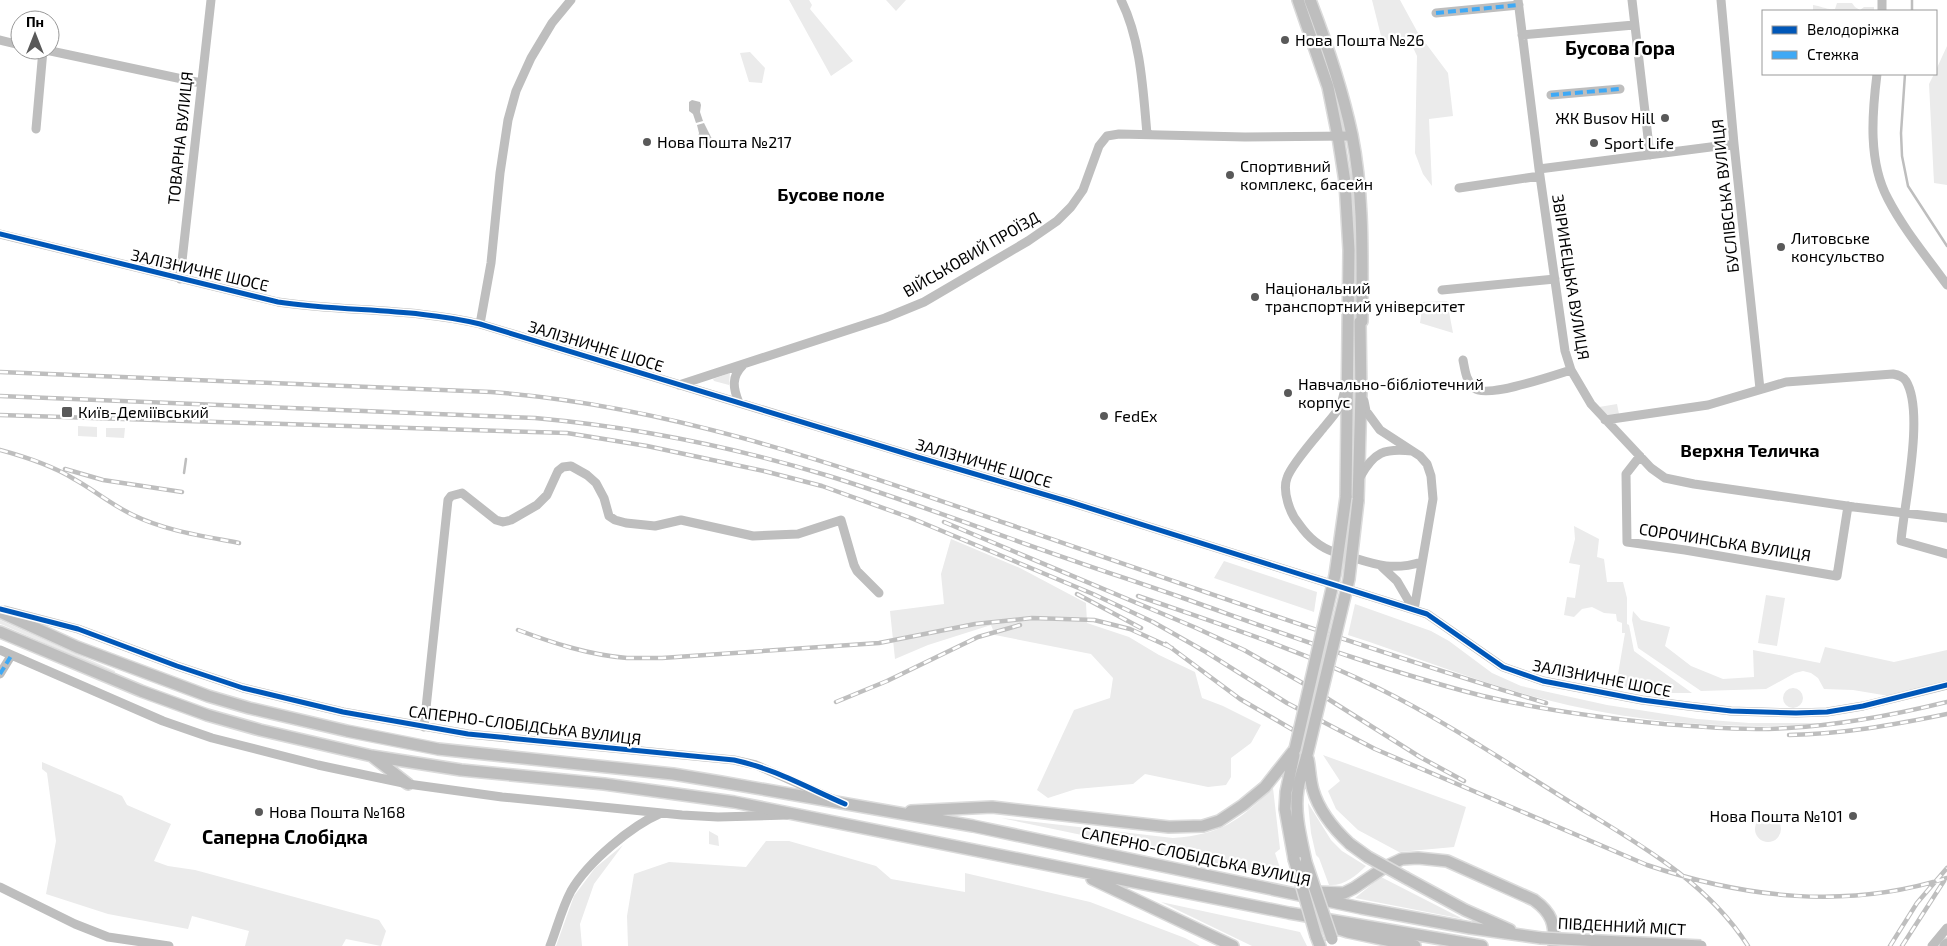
<svg xmlns="http://www.w3.org/2000/svg" width="1947" height="946" viewBox="0 0 1947 946" font-family="'Exo 2',sans-serif">
<style>
.green{fill:#ebebeb}
.water{fill:#bebebe}
.lines{fill:none;stroke-linecap:round;stroke-linejoin:round}
.stream{stroke:#bebebe;stroke-width:2.5}
.major-casing{stroke:#dbdbdb;stroke-width:14}
.minor{stroke:#bebebe;stroke-width:9}
.major{stroke:#bebebe;stroke-width:11}
.rail-casing{stroke:#bebebe;stroke-width:4.5}
.rail{stroke:#fff;stroke-width:2.5;stroke-dasharray:8;stroke-linecap:butt}
.major-bridge-casing{stroke:#dbdbdb;stroke-width:14;stroke-linecap:butt}
.major-bridge{stroke:#bebebe;stroke-width:11}
.quiet{stroke:#3fa9f5;stroke-width:4;stroke-dasharray:8 4;stroke-linecap:butt}
.cycleway-casing{stroke:#fff;stroke-width:8}
.cycleway{stroke:#0057b8;stroke-width:5}
.poi-dot{fill:#595959;stroke:#fff;stroke-width:2}
.labels{text-anchor:middle;stroke-width:4.5;stroke-linejoin:round;paint-order:stroke}
.poi-label{font-size:16px;fill:#000;stroke:#fff;text-anchor:start}
.street-label{font-size:16px;fill:#000;stroke:#fff}
.neighbourhood-label{font-size:18px;font-weight:bold;fill:#000;stroke:#fff}
.quarter-label{font-size:19px;font-weight:bold;fill:#000;stroke:#fff}
</style>
<rect width="100%" height="100%" fill="#fff"/>
<!-- green -->
<path class="green" d="M789 0H809L812 5 810 9 853 61 831 76Z
M886 0H906L896 11Z
M1372 0H1400L1418 33 1448 73 1453 116 1429 119 1432 186 1423 174 1415 153 1417 56 1410 41 1382 40Z
M1837 3H1852L1855 7 1860 10 1864 7H1874V11H1813V5C1821 6 1827 10 1835 9Z
M1947 46V185L1934 183 1929 84 1934 74H1936V70Z
M750 52 765 68 762 83 749 82 740 53Z
M1447 301 1453 333 1420 323 1423 302Z
M730 373 729 385 714 381 713 379Z
M1617 404 1619 414 1607 416 1599 407Z
M78 426 97 427V437L78 436Z
M106 428H125L124 438 106 437Z
M1574 526 1599 539 1597 557 1604 559 1607 582H1623L1627 598V624L1629 625 1634 651 1692 693H1663L1616 686 1625 633H1622V623L1617 621 1616 614 1604 613 1592 607 1582 609 1574 617 1564 615 1567 597 1575 598 1580 565 1569 563 1575 539Z
M951 539 1020 568 1086 603 1087 623 1129 637 1159 655 1195 672 1202 698 1223 706 1261 725 1251 743 1231 758V777L1226 785 1208 787 1145 774 1133 784 1076 789 1048 798 1037 790 1074 710 1110 698 1113 678 1091 654 995 635 991 625 928 645 895 659 890 611 944 604 941 574Z
M1224 561 1317 592 1314 612 1214 578Z
M1766 595 1785 598 1777 646 1758 643Z
M1355 604 1431 631 1449 641 1492 673 1521 686 1607 705 1697 719 1749 723H1830C1736 731 1634 723 1543 699 1477 682 1413 656 1348 635Z
M1633 611 1641 620 1670 627 1665 646 1691 666 1723 679 1754 677 1753 650 1820 663 1825 647 1894 662 1947 650V680L1889 696 1853 690 1824 689 1818 678 1811 673 1803 671 1795 673 1766 689 1701 691 1638 648 1632 620Z
M0 620 115 671V674L3 625 0 624Z
M1783 698a10 10 0 1 1 20 0a10 10 0 1 1-20 0Z
M1323 755 1466 807 1454 847 1399 852 1358 830 1336 809 1328 791 1340 781Z
M42 762 122 796 127 805 171 824 154 861 168 866 195 870 379 920 386 931 381 946 346 939 342 946H245L249 931 192 916 188 929 108 914 46 894 56 841 47 773 42 769Z
M1273 788 1280 849 1275 853 1283 877 1001 818 1173 838C1223 834 1238 821 1273 788Z
M1308 803 1331 840 1342 851 1366 866C1356 876 1344 886 1329 885L1319 858 1316 855 1311 833Z
M1755 829a13 13 0 1 1 26 0a13 13 0 1 1-26 0Z
M709 831 718 836 719 846 709 844Z
M766 841H789L876 866 891 879 965 892V873L1090 902 1185 938 1200 946H628L627 916 634 874 669 862 746 867Z
M623 845 594 884 580 924 582 946H556L574 896 595 868Z
M1381 877 1463 919 1355 898Z
M1161 902 1300 932 1307 946H1252Z"/>
<!-- water -->
<path class="water" d="M692 100 700 102 701 105 700 112 703 121 696 123 693 114 689 111V102Z
M704 123 712 139 708 144 704 145 699 142 698 138 699 133 697 125Z"/>
<g class="lines">
<!-- stream -->
<path class="stream" d="M1912 11V0
M1905 74 1901 133 1902 156 1908 186 1947 246
M184 473 186 459"/>
<defs>
<path id="major" d="M1298 0 1328 87 1338 137 1345 182 1349 250 1346 497
M1310 0C1327 44 1342 88 1352 135 1364 195 1362 259 1362 321L1360 322 1361 394 1358 501
M0 612 77 647 208 696 249 708 347 731 438 749 673 774 721 782 973 826 1361 908 1470 928 1541 938
M0 632 141 691 207 715 260 730 372 756 461 770 604 784 734 802 1289 913 1482 946
M1294 755 1286 792 1285 809 1294 859
M373 757 408 784
M1308 759C1310 769 1310 780 1313 790 1319 811 1335 830 1350 844
M911 811 992 807 1169 827 1203 826 1219 821 1243 805 1265 787 1295 749
M1306 862C1301 838 1294 813 1298 789 1300 777 1304 766 1307 755
M1406 878 1465 910 1510 930
M1092 879 1233 946
M1315 892 1344 893 1354 888 1385 867 1402 859 1418 858 1447 861 1534 900C1552 913 1555 924 1554 946
M1326 925 1348 932 1415 946
M1316 936 1320 946
M1945 946 1947 944"/>
</defs>
<!-- major casing -->
<use href="#major" class="major-casing"/>
<!-- minor -->
<path class="minor" d="M1121 0C1141 40 1143 90 1147 134
M1518 0 1539 169 1565 351 1571 370 1591 404 1651 468 1665 478 1694 484 1854 507 1947 518
M1632 0 1650 155
M1721 0 1734 144 1760 389
M1882 0V11
M1436 13 1519 5
M1522 35 1634 25
M0 40 20 45
M46 50 201 83
M1877 74C1872 114 1868 162 1888 199 1904 230 1927 257 1947 285
M1551 95 1620 89
M36 129 43 50
M1539 169 1734 144
M1459 188 1540 176
M0 234 278 302C345 312 414 308 480 324L917 457 1070 502 1427 614 1503 667 1543 681 1642 700 1688 706 1731 711 1796 713 1827 712 1863 706 1947 685
M180 279 211 0
M1442 290 1555 279
M480 324 491 263 500 173 508 120 516 91 531 58 552 23 571 0
M1463 360C1465 370 1466 381 1474 388 1486 399 1555 375 1571 370
M679 385 885 318 924 302 1028 241 1057 221 1071 207 1083 190 1099 146 1107 136 1119 134 1245 137 1352 136
M1344 393C1342 407 1334 415 1325 426 1316 437 1291 465 1287 478 1282 491 1290 514 1299 524 1308 537 1319 547 1334 552 1368 561 1386 573 1422 562
M1364 401 1366 411 1380 430 1420 456 1427 464 1431 476 1433 499 1414 610
M739 403C733 388 731 377 743 365
M1605 420 1708 405 1786 382 1893 374C1898 375 1903 376 1906 381 1925 412 1904 504 1901 541L1947 554
M1640 456 1626 474 1627 542 1685 550 1837 576 1848 506
M1360 477C1374 452 1384 448 1412 451
M1382 567 1397 581 1414 610
M5 610 78 629 177 666 243 688 343 712 468 734 734 760 756 765 833 799
M0 650 163 721 212 738 318 765 408 784 502 797 682 815 718 817 787 815
M0 674 11 656
M424 727 448 500 451 496 462 493 496 520 503 522 511 520 537 505 547 495 558 471 563 467 571 466 587 475 596 483 604 498 609 516 615 520 626 523 655 526 681 520 753 536 798 534 841 520 854 565 857 571 879 593
M0 887 75 924 108 937 169 946
M550 946C557 928 562 908 571 891 588 862 631 826 661 813
M1932 946 1947 928"/>
<!-- major -->
<use href="#major" class="major"/>
<defs>
<path id="rail" d="M0 372 491 392C669 405 837 465 1005 523 1184 584 1364 649 1546 703
M0 396 535 418C634 427 734 447 829 476 890 495 950 517 1009 538 1067 559 1125 578 1183 598 1282 633 1381 670 1483 696 1542 710 1603 718 1664 724 1705 727 1747 731 1788 728 1842 725 1894 715 1947 702
M0 415 567 433 647 446 764 471 822 486 911 518 1093 594 1153 622 1206 652 1287 703 1375 749 1647 865C1745 898 1846 910 1947 878
M0 450C26 457 51 465 74 479 94 490 112 505 133 515 166 531 203 536 239 543
M65 469 103 480 182 492
M944 522 1194 627 1244 650 1306 685 1420 757 1464 781
M1077 594 1141 628
M1138 596C1219 624 1301 650 1378 688 1445 721 1507 763 1570 802 1635 842 1706 880 1748 946
M518 630C553 643 589 655 627 658 638 658 650 658 662 658L879 643 975 624 1032 618 1094 620 1130 629 1172 648
M1166 644 1240 699 1295 731
M836 702 887 681 978 637 1020 625
M1789 735C1843 734 1894 725 1947 714
M1890 946 1917 903 1947 868
M1902 946 1944 881"/>
</defs>
<!-- rail casing -->
<use href="#rail" class="rail-casing"/>
<!-- rail -->
<use href="#rail" class="rail"/>
<defs>
<path id="major-bridge" d="M1295 749 1335 575 1346 497
M1307 755 1349 579 1358 501
M1350 844 1368 857 1406 878
M1294 859 1316 936
M1306 862 1332 939
M1541 938 1701 946"/>
</defs>
<!-- major-bridge casing -->
<use href="#major-bridge" class="major-bridge-casing"/>
<!-- major-bridge -->
<use href="#major-bridge" class="major-bridge"/>
<!-- quiet -->
<path class="quiet" d="M1436 13 1519 5
M1551 95 1620 89
M0 674 11 656"/>
<defs>
<path id="cycleway" d="M0 234 278 302C345 312 414 308 480 324L917 457 1070 502 1427 614 1503 667 1543 681 1642 700 1688 706 1731 711 1796 713 1827 712 1863 706 1947 685
M0 609 78 629 177 666 243 688 343 712 468 734 734 760C773 768 808 788 845 804"/>
</defs>
<!-- cycleway casing -->
<use href="#cycleway" class="cycleway-casing"/>
<!-- cycleway -->
<use href="#cycleway" class="cycleway"/>
</g>
<!-- markers -->
<g class="poi-dot">
<circle cx="1285" cy="40" r="5"/>
<circle cx="1665" cy="118" r="5"/>
<circle cx="647" cy="142" r="5"/>
<circle cx="1594" cy="143" r="5"/>
<circle cx="1230" cy="175" r="5"/>
<circle cx="1781" cy="247" r="5"/>
<circle cx="1255" cy="297" r="5"/>
<circle cx="1288" cy="393" r="5"/>
<rect x="61" y="406" width="12" height="12" rx="2.5"/>
<circle cx="1104" cy="416" r="5"/>
<circle cx="259" cy="812" r="5"/>
<circle cx="1853" cy="816" r="5"/>
</g>
<g class="labels">
<!-- poi labels -->
<g class="poi-label">
<text x="1295" y="46">Нова Пошта №26</text>
<text x="1655" y="124" text-anchor="end">ЖК Busov Hill</text>
<text x="657" y="148">Нова Пошта №217</text>
<text x="1604" y="149">Sport Life</text>
<text x="1240" y="172">Спортивний<tspan x="1240" dy="18">комплекс, басейн</tspan></text>
<text x="1791" y="244">Литовське<tspan x="1791" dy="18">консульство</tspan></text>
<text x="1265" y="294">Національний<tspan x="1265" dy="18">транспортний університет</tspan></text>
<text x="1298" y="390">Навчально-бібліотечний<tspan x="1298" dy="18">корпус</tspan></text>
<text x="78" y="418">Київ-Деміївський</text>
<text x="1114" y="422">FedEx</text>
<text x="269" y="818">Нова Пошта №168</text>
<text x="1843" y="822" text-anchor="end">Нова Пошта №101</text>
</g>
<!-- street labels -->
<g class="street-label">
<text transform="translate(180 138) rotate(-84)" y="6">ТОВАРНА ВУЛИЦЯ</text>
<text transform="translate(1725 196) rotate(-96)" y="6">БУСЛІВСЬКА ВУЛИЦЯ</text>
<text transform="translate(971 254) rotate(-30)" y="6">ВІЙСЬКОВИЙ ПРОЇЗД</text>
<text transform="translate(200 270) rotate(13)" y="6">ЗАЛІЗНИЧНЕ ШОСЕ</text>
<text transform="translate(1571 277) rotate(81)" y="6">ЗВІРИНЕЦЬКА ВУЛИЦЯ</text>
<text transform="translate(596 346) rotate(17)" y="6">ЗАЛІЗНИЧНЕ ШОСЕ</text>
<text transform="translate(984 463) rotate(16)" y="6">ЗАЛІЗНИЧНЕ ШОСЕ</text>
<text transform="translate(1725 542) rotate(9)" y="6">СОРОЧИНСЬКА ВУЛИЦЯ</text>
<text transform="translate(1602 678) rotate(11)" y="6">ЗАЛІЗНИЧНЕ ШОСЕ</text>
<text transform="translate(525 725) rotate(7)" y="6">САПЕРНО-СЛОБІДСЬКА ВУЛИЦЯ</text>
<text transform="translate(1196 856) rotate(12)" y="6">САПЕРНО-СЛОБІДСЬКА ВУЛИЦЯ</text>
<text transform="translate(1622 926) rotate(3)" y="6">ПІВДЕННИЙ МІСТ</text>
</g>
<!-- neighbourhood labels -->
<g class="neighbourhood-label">
<text x="831" y="201">Бусове поле</text>
<text x="1750" y="457">Верхня Теличка</text>
</g>
<!-- quarter labels -->
<g class="quarter-label">
<text x="1620" y="55">Бусова Гора</text>
<text x="285" y="844">Саперна Слобідка</text>
</g>
</g>
<!-- legend -->
<rect x="1762" y="10" width="175" height="65" fill="#ffffff" stroke="#999999"/>
<rect x="1772" y="26" width="25" height="8" fill="#0057b8" stroke="#999999"/>
<text x="1807" y="35" font-size="15" fill="#000000">Велодоріжка</text>
<rect x="1772" y="51" width="25" height="8" fill="#3fa9f5" stroke="#999999"/>
<text x="1807" y="60" font-size="15" fill="#000000">Стежка</text>
<!-- north arrow -->
<g transform="translate(35 35)"><circle r="24" fill="#ffffff" stroke="#999999"/>
<path d="M0-4L9 19L0 12L-9 19Z" fill="#595959"/>
<text y="-8" font-size="14" font-weight="bold" text-anchor="middle" fill="#000000">Пн</text>
</g>
</svg>
